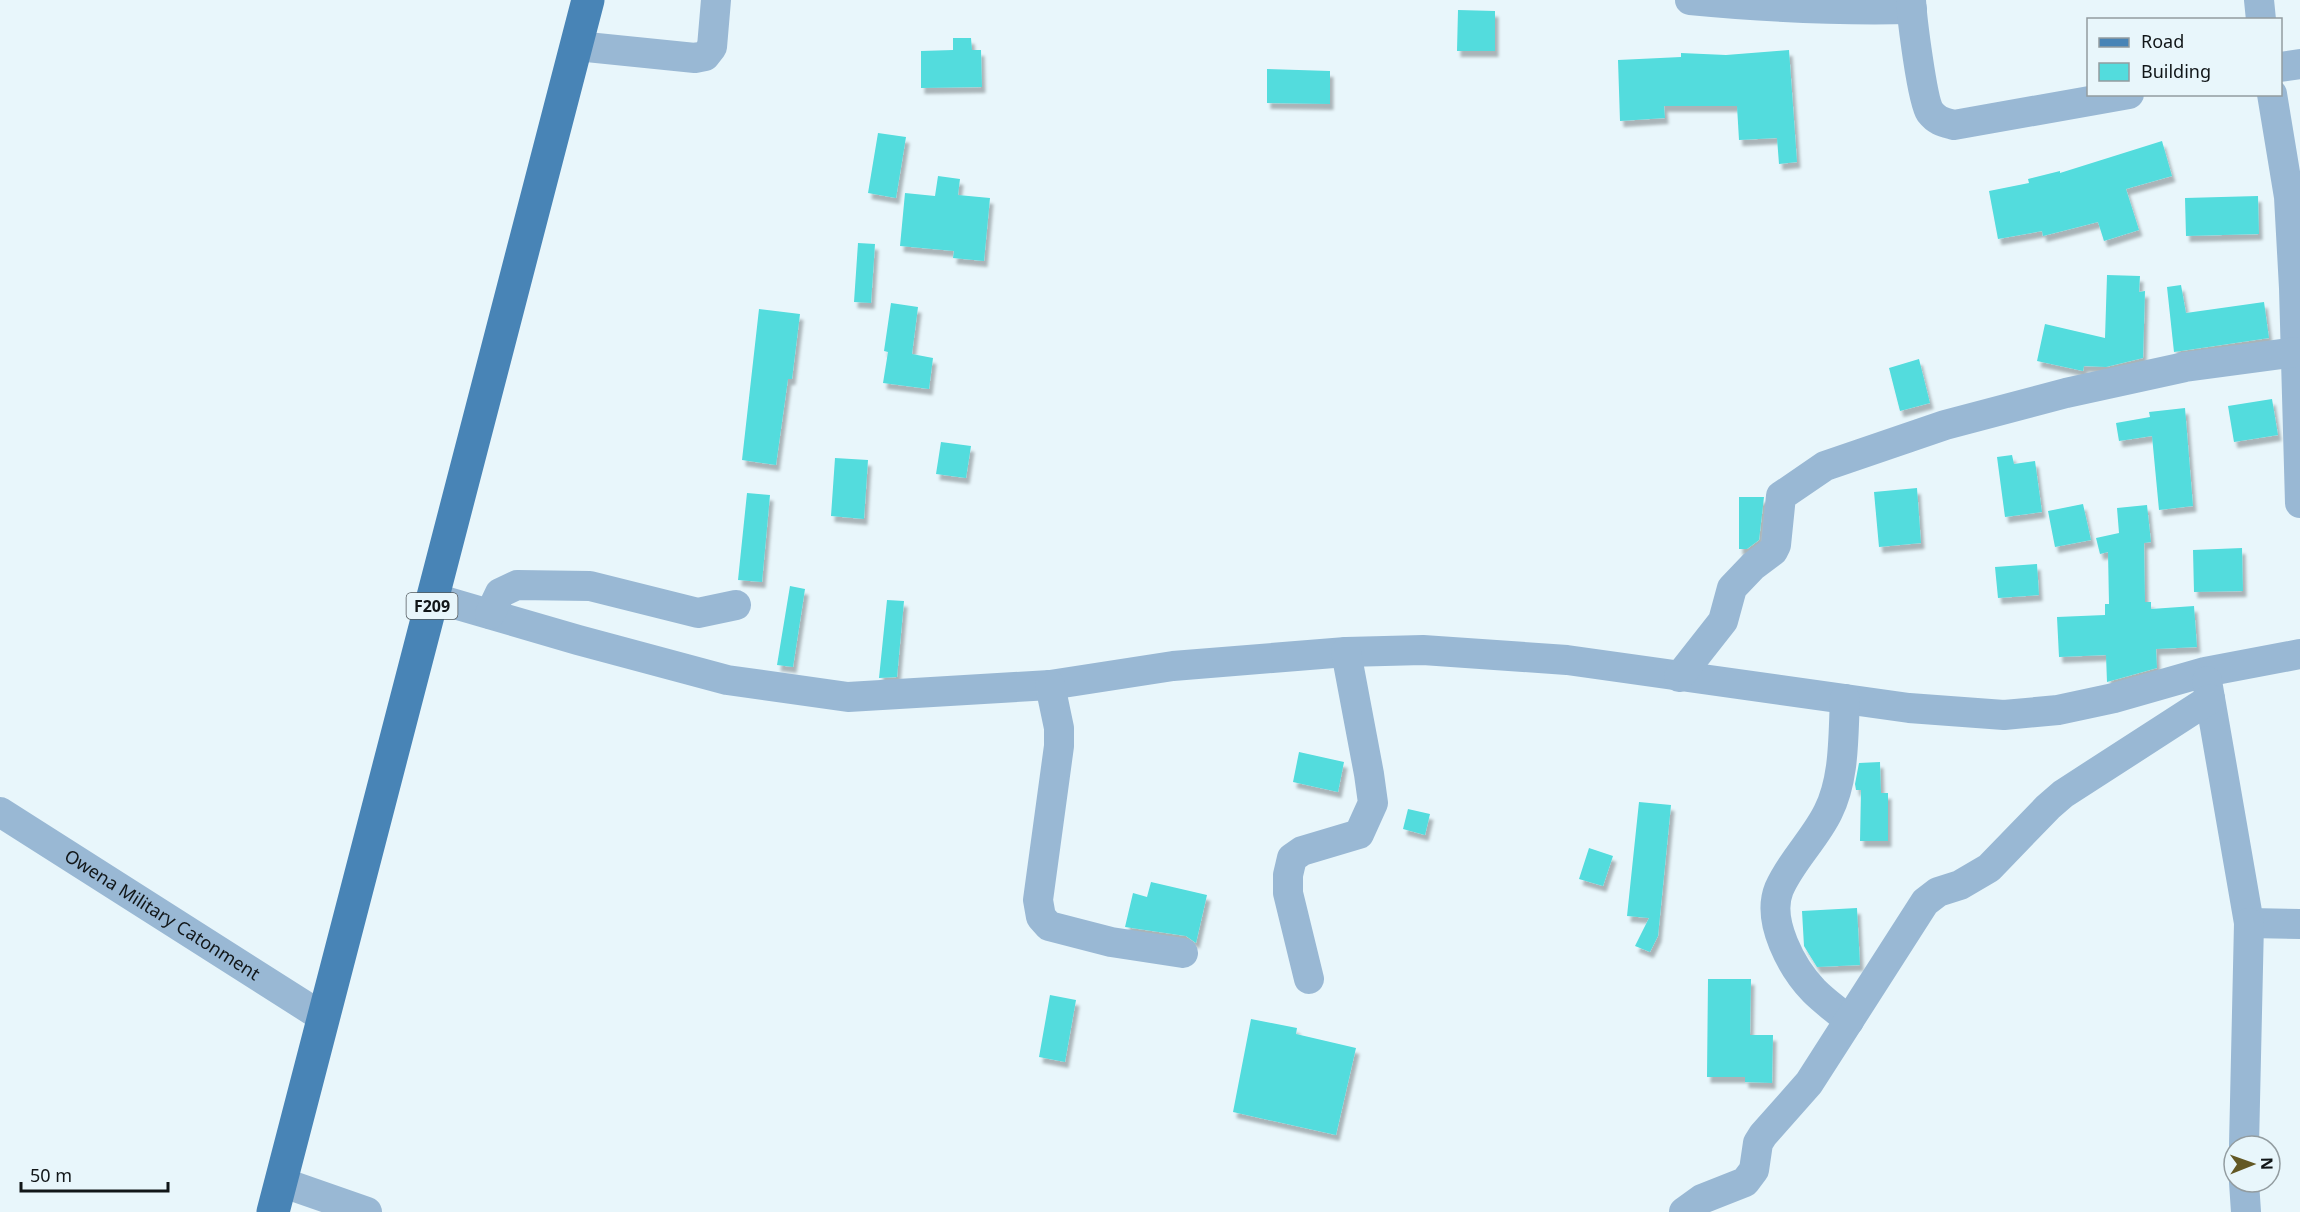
<svg xmlns="http://www.w3.org/2000/svg" width="2300" height="1212" viewBox="0 0 2300 1212" font-family="'Noto Sans',sans-serif">
<style>
.building{fill:#53dcdd;filter:url(#shadow)}
.lines{fill:none;stroke-linecap:round;stroke-linejoin:round}
.minor{stroke:#99b8d4;stroke-width:30}
.major{stroke:#4884b6;stroke-width:33}
.labels{text-anchor:middle;stroke-width:5;stroke-linejoin:round;paint-order:stroke}
.shield{fill:#e8f6fb;stroke:#52595c;stroke-width:1.5}
.shield-label{font-size:16px;font-weight:bold;fill:#111618}
.street-label{font-size:18px;fill:#111618;stroke:#e8f6fb}
</style>
<defs>
<filter id="shadow"><feDropShadow dx="3.5" dy="6" stdDeviation="1.5" flood-color="#0004"/></filter>
</defs>
<rect width="100%" height="100%" fill="#e8f6fb"/>
<!-- building -->
<path class="building" d="M1458 10 1495 11V51H1457Z
M953 38H971L972 50H981L982 87 921 88V51L953 50Z
M1789 50 1797 162 1779 164 1777 138 1739 140 1737 106H1664L1665 118 1620 121 1618 60 1681 57V53L1726 55Z
M1267 69 1330 71V104L1267 103Z
M878 133 906 137 896 198 868 193Z
M2162 141 2172 176 2126 189 2139 230 2104 241 2098 222 2043 236 2042 231 1998 239 1989 191 2029 183 2028 179 2060 171V173Z
M938 176 960 179 958 195 990 198 984 261 953 258 954 251 900 246 905 193 935 196Z
M2258 196 2259 234 2186 236 2185 198Z
M858 243 875 244 871 303 854 302Z
M2107 275 2140 276 2139 292 2145 291 2143 358 2106 367 2084 366 2083 371 2037 361 2045 324 2105 338Z
M2181 285 2186 313 2264 302 2269 338 2174 352 2167 287Z
M891 303 918 307 912 354 933 358 929 389 883 383 888 352 884 351Z
M759 309 800 314 792 379H788L776 465 742 460Z
M1919 359 1930 403 1900 411 1889 368Z
M2272 399 2278 435 2234 442 2228 406Z
M2185 408 2193 506 2159 510 2152 436 2119 441 2116 423 2150 417 2149 412Z
M941 442 971 446 966 478 936 474Z
M2012 455 2014 464 2035 461 2042 512 2005 517 1997 457Z
M835 458 868 460 864 519 831 516Z
M1917 488 1921 543 1879 547 1874 492Z
M747 493 770 495 762 582 738 580Z
M1739 497H1764L1759 540 1747 549H1739Z
M2083 504 2091 540 2055 547 2048 511Z
M2147 505 2151 542 2144 543 2145 602H2151V609L2194 606 2197 647 2156 649 2157 668 2107 682 2106 655 2059 657 2057 617 2105 615V604H2109L2108 552 2100 554 2096 538 2119 533 2117 508Z
M2242 548 2243 591 2194 592 2193 550Z
M2037 564 2039 595 1998 598 1995 567Z
M790 586 805 589 793 667 777 665Z
M887 600 904 601 897 677 879 678Z
M1299 752 1344 762 1338 792 1293 782Z
M1880 762 1881 793H1888V841H1860L1861 790H1856L1855 784 1859 763Z
M1639 802 1671 805 1658 936 1650 952 1635 946 1649 918 1627 916Z
M1408 809 1430 814 1425 835 1403 829Z
M1589 848 1613 856 1603 886 1579 879Z
M1151 882 1207 895 1196 943 1186 936 1125 927 1133 893 1147 897Z
M1857 908 1860 965 1817 967 1804 946 1802 911Z
M1708 979H1751L1750 1035H1773L1772 1083 1745 1082V1077H1707Z
M1050 995 1076 1000 1065 1062 1039 1057Z
M1251 1019 1297 1028 1296 1034 1356 1048 1336 1135 1233 1112Z"/>
<g class="lines">
<!-- minor -->
<g class="minor">
<path d="M1690 0C1764 7 1837 11 1912 9"/>
<path d="M1911 0C1912 18 1922 100 1930 112 1937 121 1943 122 1954 125L2129 94"/>
<path d="M2259 0 2261 20"/>
<path d="M577 46 695 58 705 56 712 47 716 0"/>
<path d="M2280 67 2300 64"/>
<path d="M2272 94 2289 197 2294 288 2300 503"/>
<path d="M434 598 578 640 727 680 848 697 1050 685 1173 666 1346 652 1423 650 1567 660 1909 708 2004 715 2058 710 2114 698 2205 672 2300 654"/>
<path d="M490 614 500 593 517 585 590 586 698 613 736 605"/>
<path d="M1679 677 1723 621 1732 588 1753 566 1773 551 1776 545 1781 496 1825 466 1945 425 2066 393 2185 367 2296 352"/>
<path d="M2207 681 2249 923 2300 924"/>
<path d="M1050 685 1059 728V746L1038 900 1041 917 1049 926 1111 942 1183 953"/>
<path d="M1845 699C1843 736 1845 778 1828 812 1815 839 1791 861 1779 889 1766 921 1792 968 1814 991 1825 1002 1838 1011 1849 1021"/>
<path id="s1" d="M0 812 324 1018"/>
<path d="M1309 979 1288 893V875L1292 858 1302 851 1359 834 1373 803 1369 774 1346 652"/>
<path d="M2244 1146 2249 923"/>
<path d="M281 1182 367 1212"/>
<path d="M2244 1182 2246 1212"/>
<path d="M1684 1212 1702 1199 1745 1182 1754 1170 1758 1143 1763 1135 1809 1083 1925 902 1938 892 1960 885 1989 868 2048 807 2063 794 2210 699"/>
</g>
<!-- major -->
<path class="major" d="M273 1212 588 0"/>
</g>
<g class="labels">
<!-- shield labels -->
<rect class="shield" x="406.5" y="593" width="51" height="26" rx="4.5"/>
<g class="shield-label">
<text x="432" y="612">F209</text>
</g>
<!-- street labels -->
<g class="street-label">
<text dy="6" stroke="none"><textPath href="#s1" startOffset="192">Owena Military Catonment</textPath></text>
</g>
</g>
<!-- legend -->
<rect x="2087" y="18" width="195" height="78" fill="#e8f6fb" stroke="#929ca0" stroke-width="1.5"/>
<rect x="2099" y="38" width="30" height="9" fill="#4884b6" stroke="#929ca0" stroke-width="1.5"/>
<text x="2141" y="48" font-size="18" fill="#111618">Road</text>
<rect x="2099" y="63" width="30" height="18" fill="#53dcdd" stroke="#929ca0" stroke-width="1.5"/>
<text x="2141" y="78" font-size="18" fill="#111618">Building</text>
<!-- north arrow -->
<g transform="translate(2252 1164) rotate(89)"><circle r="28" fill="#e8f6fb" stroke="#929ca0" stroke-width="1.5"/>
<path d="M0-4.5L10 22L0 15L-10 22Z" fill="#635824"/>
<text y="-9" font-size="16" font-weight="bold" text-anchor="middle" fill="#111618">N</text>
</g>
<!-- scale -->
<path d="M21 1182v9h147v-9" fill="none" stroke="#111618" stroke-width="3"/>
<text x="30" y="1182" font-size="18" fill="#111618" stroke="#e8f6fb" stroke-width="4.5" paint-order="stroke">50 m</text>
</svg>
